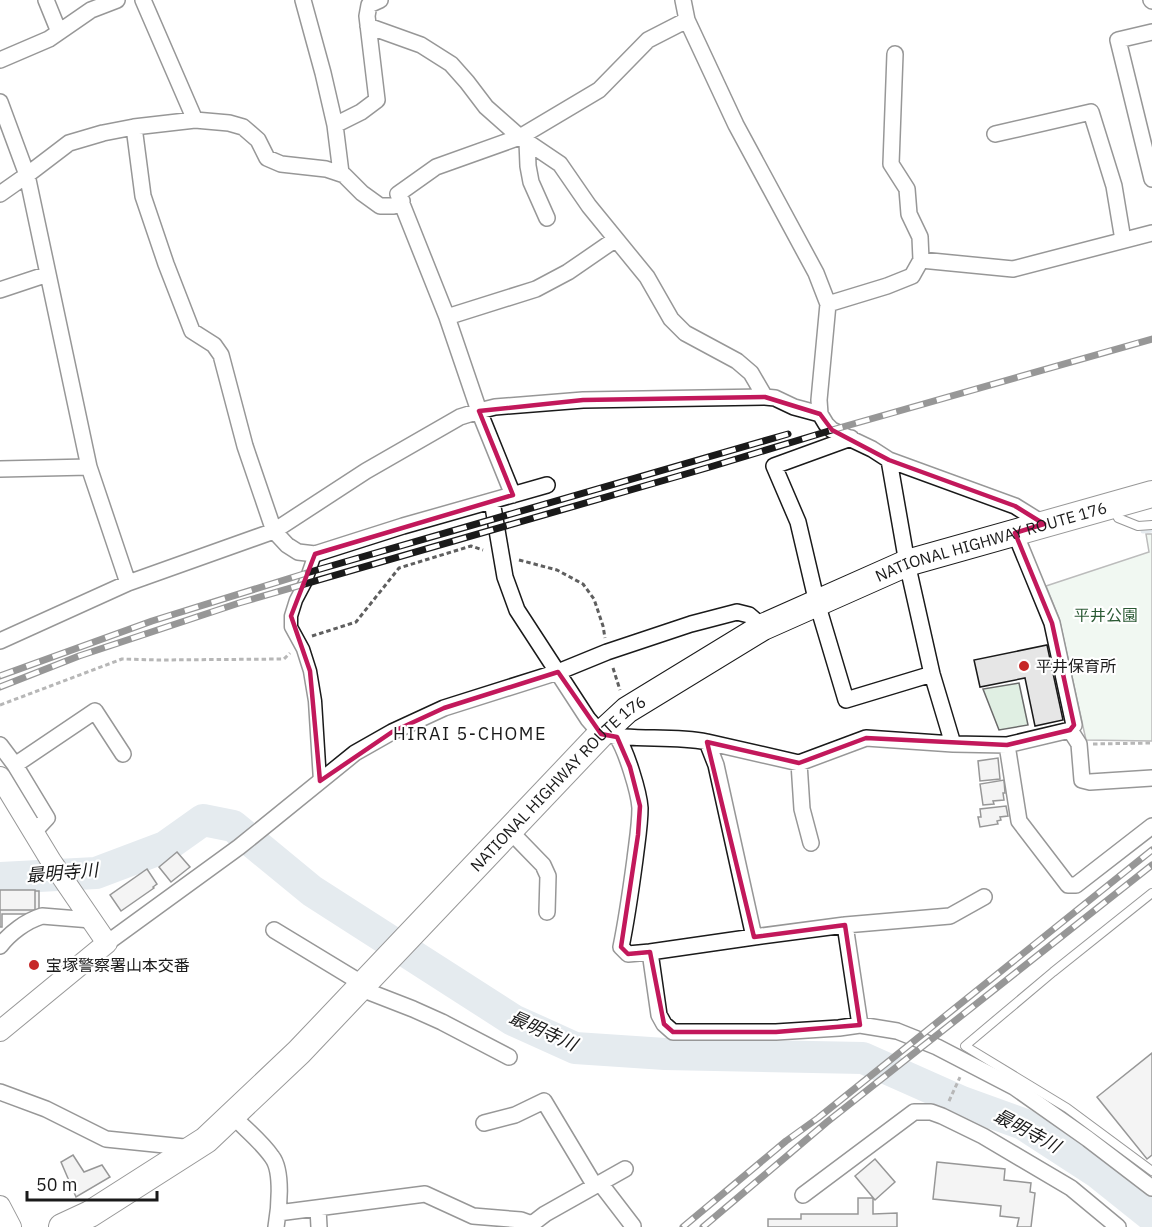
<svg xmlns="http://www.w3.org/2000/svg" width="1152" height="1227" viewBox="0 0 1152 1227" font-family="'IBM Plex Sans','Noto Sans JP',sans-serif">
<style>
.green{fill:#e0efe3;stroke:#6a6a6a;stroke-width:1.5}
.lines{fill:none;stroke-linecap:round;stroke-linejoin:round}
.stream{stroke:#c6d2dc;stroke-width:5}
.river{stroke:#c6d2dc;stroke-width:32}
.building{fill:#e6e6e6;stroke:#1a1a1a;stroke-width:1.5}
.service-casing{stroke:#1a1a1a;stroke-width:10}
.pedestrian-casing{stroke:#1a1a1a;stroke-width:15}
.minor-casing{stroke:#1a1a1a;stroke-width:18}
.tertiary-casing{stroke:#1a1a1a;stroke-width:22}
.trunk-casing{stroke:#1a1a1a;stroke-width:28}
.path{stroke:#5f5f5f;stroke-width:3;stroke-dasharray:4.5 3;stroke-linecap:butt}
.service{stroke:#fff;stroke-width:8}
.pedestrian{stroke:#fff;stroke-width:12}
.minor{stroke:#fff;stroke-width:15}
.tertiary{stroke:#fff;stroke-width:20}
.trunk{stroke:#fff;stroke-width:26}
.rail-casing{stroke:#1a1a1a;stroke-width:7}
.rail{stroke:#fff;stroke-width:4.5;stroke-dasharray:14;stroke-linecap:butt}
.marked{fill:none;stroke:#c2185b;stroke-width:4.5;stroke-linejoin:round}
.poi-dot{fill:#c62828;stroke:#fff;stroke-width:2}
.labels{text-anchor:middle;stroke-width:4.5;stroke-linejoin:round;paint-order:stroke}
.street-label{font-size:16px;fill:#1a1a1a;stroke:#fff}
.park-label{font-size:16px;fill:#2b5a34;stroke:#fff}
.poi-label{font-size:16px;fill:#1a1a1a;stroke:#fff;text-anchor:start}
.neighbourhood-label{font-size:18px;letter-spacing:1.5px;fill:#1a1a1a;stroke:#fff}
.water-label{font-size:18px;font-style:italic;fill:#1a1a1a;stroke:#fff}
</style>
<rect width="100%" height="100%" fill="#fff"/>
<!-- green -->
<path class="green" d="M1146 534H1152V741L1086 740 1059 618 1046 586 1149 552Z
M1019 683 1028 725 999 730 983 689Z"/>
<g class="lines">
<!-- stream -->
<path class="stream" d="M1143 531 1152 530"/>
<!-- river -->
<path class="river" d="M0 878 96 873 165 847 203 820 233 826 312 891 513 1020 575 1048 665 1054 863 1058 962 1102 1023 1124 1097 1172 1152 1216"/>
</g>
<!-- building -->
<path class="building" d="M1047 645 1063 720 1035 726 1025 678 980 687 974 660Z
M998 758 1000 779 980 781 978 761Z
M1004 780 1005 793H1003L1004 800 993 801 994 804 983 805 980 784Z
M1006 806 1008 816 1000 817 1001 820 997 821 998 824 980 827 978 817H981L980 809Z
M177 852 190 867 171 882 159 867Z
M147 869 157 884 153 887 154 888 121 911 110 895Z
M0 890H35V910H0Z
M35 891H39V914H2V927H0V910H35Z
M1152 1053V1155L1147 1159 1097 1097Z
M73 1155 84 1172 102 1165 110 1177 76 1197 61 1162Z
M875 1159 895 1182 875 1200 855 1176Z
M937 1162 1005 1169 1004 1180 1031 1183 1030 1192 1035 1193 1031 1227H1017L1019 1218 1000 1216 1001 1206 933 1199Z
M858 1198H873V1214L897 1213V1227H768V1219H801V1214H858Z"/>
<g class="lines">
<defs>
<path id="service" d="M1113 508 1118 518 1138 526 1152 525
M1152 893 1053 972 965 1046 1067 1108 1152 1171"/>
<path id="pedestrian" d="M315 554 305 583 296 600 291 616V627L303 649 310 671 315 701 320 781"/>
<path id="minor" d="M46 0 59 32
M143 0 195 120
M303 0 323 73 335 125 341 173
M683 0 687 20 736 125 816 273 828 304 819 400 820 414 826 424 832 430 872 449 889 460 1015 506 1044 524
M1151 0 1152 1
M368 26 421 45 451 64 467 82 486 107 520 137 560 164 589 206 647 277 671 319 685 333 737 361 751 373 765 397
M1152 32 1118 40 1152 179
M0 60 49 39 91 10 117 0
M0 102 27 175 89 467 128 583
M335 125 361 112 377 100 367 16 369 5 380 0
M134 127 143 196 166 264 192 331 214 345 221 355 245 446 274 531 287 545 298 552 315 554 403 526 547 485
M995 134 1091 112 1114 186 1123 240
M527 141 528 166 531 182 547 218
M0 194 27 175 69 143 103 133 134 127 195 120 229 123 243 127 258 140 267 158 281 164 326 169 344 175 362 193 380 206H394L402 201
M921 260 1013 269 1152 233
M0 290 48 274
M828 304 887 286 912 276 921 260 920 237 909 214 907 189 891 164 895 54
M447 317 536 289 568 272 616 239
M851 438 774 466 798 522 817 603 846 700 932 674
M889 460 907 563 932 674 953 744
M0 469 89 467
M513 495 479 411 447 317 398 194 436 167 520 137 599 90 648 40 687 20
M492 501 505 577 517 610 588 719 601 734C636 741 672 735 707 742L716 765 754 937 650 952 659 1015 664 1024 673 1032H776L839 1028 860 1025 897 1031 937 1047 1014 1087 1088 1139 1152 1188
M0 641 128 583 274 531 366 471 460 417 479 411 495 407 583 400 765 397 775 398 794 407 820 414
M1070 730 1079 744 1082 780 1090 782 1152 778
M617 737C626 750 639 792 640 808 640 825 637 842 635 859 631 889 627 918 621 947L628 954 650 952
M707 742 799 763 866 738 953 744 1007 745 1070 730 1074 725 1052 623 1015 533
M0 745 15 765 47 818 34 832
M1007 745 1019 821 1068 885H1076L1152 826
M799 763 802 809 811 843
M15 765 95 711 123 754
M509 830 543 865 548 876 547 912
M845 925 860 1025
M274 930 363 984
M754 937 845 925 950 916 984 897
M107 943 239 847 355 753 392 732 444 708 558 672 607 652 691 624 737 612 749 615 763 627
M0 946C10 933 26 921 42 916L91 920
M359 988 413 1009 442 1022 509 1057
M0 1092 46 1109 106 1139 194 1148
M232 1115C245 1129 261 1141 272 1157 283 1171 279 1210 276 1227
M484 1123 515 1115 544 1101 595 1186
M600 1183 633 1226
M803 1195 914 1112H931L942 1116 983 1136 1071 1188 1118 1227
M318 1208 319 1227
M278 1213 425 1194 473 1216 521 1220 532 1224 533 1227
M532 1224 545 1214 625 1169"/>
<path id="tertiary" d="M0 777 51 861 107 943 0 1031
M0 1206 11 1227"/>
<g id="trunk">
<path id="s1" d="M62 1227 90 1214 206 1140 299 1052 601 734 627 710 763 627 907 563 1152 494"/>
</g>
</defs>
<!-- service casing -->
<use href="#service" class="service-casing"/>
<!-- pedestrian casing -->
<use href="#pedestrian" class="pedestrian-casing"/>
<!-- minor casing -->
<use href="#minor" class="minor-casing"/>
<!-- tertiary casing -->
<use href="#tertiary" class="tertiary-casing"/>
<!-- trunk casing -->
<use href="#trunk" class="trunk-casing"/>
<!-- path -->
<path class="path" d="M519 560 557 570 583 584 594 599 603 626 605 638
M312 636 356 622 399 568 471 546 483 550
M613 668 620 690
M0 705 122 659 159 660 284 659 290 653
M1093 744 1152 743
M949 1101 960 1077"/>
<!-- service -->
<use href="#service" class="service"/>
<!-- pedestrian -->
<use href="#pedestrian" class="pedestrian"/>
<!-- minor -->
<use href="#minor" class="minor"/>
<!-- tertiary -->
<use href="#tertiary" class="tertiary"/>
<!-- trunk -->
<use href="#trunk" class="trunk"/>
<defs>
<path id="rail" d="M0 676 152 621 310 572 788 434
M0 687 79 656 239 603 710 467 832 430 1152 339
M683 1227 786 1141 818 1118 1152 850
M703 1227 827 1122 1152 865"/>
</defs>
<!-- rail casing -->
<use href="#rail" class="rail-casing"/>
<!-- rail -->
<use href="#rail" class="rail"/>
</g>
<!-- marked area -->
<path d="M0 0H1152V1227H0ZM765 397 820 414 832 430 889 460 1015 506 1044 524 1015 533 1052 623 1074 725 1070 730 1007 745 866 738 799 763 707 742 754 937 845 925 860 1025 776 1032H673L664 1024 650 952 628 954 621 947 638 835 640 806 630 767 617 737 601 734 558 672 444 708 392 732 320 781 310 671 291 616 315 554 513 495 479 411 583 400Z" fill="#fff" fill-opacity=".55" fill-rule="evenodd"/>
<path class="marked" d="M765 397 820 414 832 430 889 460 1015 506 1044 524 1015 533 1052 623 1074 725 1070 730 1007 745 866 738 799 763 707 742 754 937 845 925 860 1025 776 1032H673L664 1024 650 952 628 954 621 947 638 835 640 806 630 767 617 737 601 734 558 672 444 708 392 732 320 781 310 671 291 616 315 554 513 495 479 411 583 400Z"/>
<!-- markers -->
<g class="poi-dot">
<circle cx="1024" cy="666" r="6"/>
<circle cx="34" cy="965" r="6"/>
</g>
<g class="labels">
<!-- street labels -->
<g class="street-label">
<text dy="6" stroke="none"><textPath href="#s1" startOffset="1174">NATIONAL HIGHWAY ROUTE 176</textPath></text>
<text dy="6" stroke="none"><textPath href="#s1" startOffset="670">NATIONAL HIGHWAY ROUTE 176</textPath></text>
</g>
<!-- park labels -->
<g class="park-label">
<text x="1106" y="621">平井公園</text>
</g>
<!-- poi labels -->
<g class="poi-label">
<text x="1036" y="672">平井保育所</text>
<text x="46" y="971">宝塚警察署山本交番</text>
</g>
<!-- neighbourhood labels -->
<g class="neighbourhood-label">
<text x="470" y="740">HIRAI 5-CHOME</text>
</g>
<!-- water labels -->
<g class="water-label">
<text transform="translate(62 873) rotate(-5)" y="6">最明寺川</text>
<text transform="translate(543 1031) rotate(24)" y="6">最明寺川</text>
<text transform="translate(1027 1131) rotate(28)" y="6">最明寺川</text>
</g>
</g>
<!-- scale -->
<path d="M27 1191v9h130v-9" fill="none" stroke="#1a1a1a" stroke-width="3"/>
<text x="36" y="1191" font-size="18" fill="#1a1a1a" stroke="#ffffff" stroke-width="4.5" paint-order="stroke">50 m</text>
</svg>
